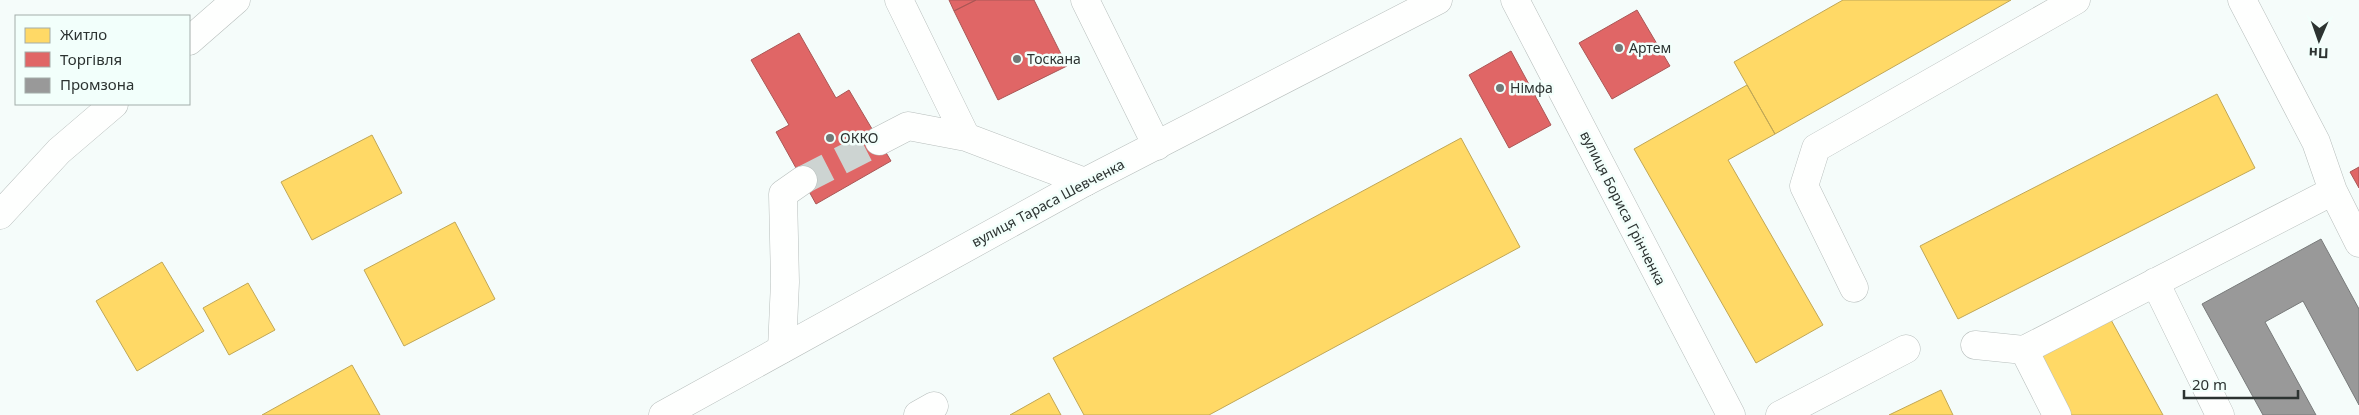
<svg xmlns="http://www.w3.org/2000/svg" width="2359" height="415" viewBox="0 0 2359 415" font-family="'Noto Sans',sans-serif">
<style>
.homes{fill:#ffd966;stroke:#c0a756}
.shops{fill:#e06666;stroke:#aa5756}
.industry{fill:#999;stroke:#787a7a}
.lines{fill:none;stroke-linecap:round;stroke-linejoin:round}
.minor-tunnel{stroke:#cdd4d2;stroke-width:28;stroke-dasharray:28 14;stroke-linecap:butt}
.minor-casing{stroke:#b7bebc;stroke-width:29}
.major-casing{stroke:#b7bebc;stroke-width:29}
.minor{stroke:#fefffe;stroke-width:28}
.major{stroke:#fefffe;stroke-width:28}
.poi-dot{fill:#727977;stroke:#f2fffb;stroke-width:2}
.labels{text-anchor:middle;stroke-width:5;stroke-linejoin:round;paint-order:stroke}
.poi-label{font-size:14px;fill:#2c3331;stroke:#f2fffb;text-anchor:start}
.street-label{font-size:14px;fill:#2c3331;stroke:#f2fffb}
</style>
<rect width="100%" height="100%" fill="#f5fcfa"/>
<!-- homes -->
<path class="homes" d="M1843 0H2011L1775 134 1734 62Z
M1747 85 1775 134 1728 160 1823 325 1756 363 1634 149Z
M2217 94 2255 168 1958 319 1920 246Z
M372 135 402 193 312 240 281 182Z
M1461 138 1520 247 1209 415H1084L1053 358Z
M455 222 495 299 404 346 364 270Z
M162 262 204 331 137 371 96 301Z
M248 283 275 330 229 355 203 308Z
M2110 318 2163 415H2069L2038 356Z
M352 365 380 415H262Z
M1941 390 1953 415H1889Z
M1049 393 1061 415H1010Z"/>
<!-- shops -->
<path class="shops" d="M949 0H976L954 11Z
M976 0H1034L1067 66 998 100 954 11Z
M1637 10 1670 66 1612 99 1579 43Z
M799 33 836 98 849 90 891 161 816 204 776 132 789 125 751 60Z
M1511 51 1551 125 1509 148 1469 75Z
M2359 167V188L2350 172Z"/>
<!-- industry -->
<path class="industry" d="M2321 239 2359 309V405L2303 301 2265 322 2316 415H2263L2202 304Z"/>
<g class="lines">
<!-- minor-tunnel -->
<path class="minor-tunnel" d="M803 180 879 141"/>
<defs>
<path id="minor" d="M899 0 966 137
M1085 0 1157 146
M1515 0 1731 415
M2242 0 2316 142 2333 191 2359 243
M189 41 236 0
M879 141 908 126 966 137 1085 182
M0 215 59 151 114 104
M2155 282 2220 415
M1854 288 1804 186 1816 148 2076 0
M1975 345 2024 350 2333 191
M782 349 785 282 783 194 803 180
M2024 350 2057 415
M918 415 934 406
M1780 415 1906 349"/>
<path id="major" d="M663 415 1085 182 1438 0"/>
</defs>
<!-- minor casing -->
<use href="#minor" class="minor-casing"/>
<!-- major casing -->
<use href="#major" class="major-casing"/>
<!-- minor -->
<use href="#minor" class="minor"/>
<!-- major -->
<use href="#major" class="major"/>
</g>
<!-- markers -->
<g class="poi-dot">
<circle cx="1619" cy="48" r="5"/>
<circle cx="1017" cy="59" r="5"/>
<circle cx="1500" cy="88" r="5"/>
<circle cx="830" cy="138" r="5"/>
</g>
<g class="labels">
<!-- poi labels -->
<g class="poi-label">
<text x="1629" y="53">Артем</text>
<text x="1027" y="64">Тоскана</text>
<text x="1510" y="93">Німфа</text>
<text x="840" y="143">ОККО</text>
</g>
<!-- street labels -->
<g class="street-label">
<text transform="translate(1048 203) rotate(-28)" y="5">вулиця Тараса Шевченка</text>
<text transform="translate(1623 208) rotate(63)" y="5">вулиця Бориса Грінченка</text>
</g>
</g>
<!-- legend -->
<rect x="15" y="15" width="175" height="90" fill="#f2fffb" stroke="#a3adaa"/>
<rect x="25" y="28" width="25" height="15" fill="#ffd966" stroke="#a3adaa"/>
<text x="60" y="40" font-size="15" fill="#2c3331">Житло</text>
<rect x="25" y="52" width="25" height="15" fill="#e06666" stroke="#a3adaa"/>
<text x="60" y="65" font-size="15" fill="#2c3331">Торгівля</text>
<rect x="25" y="78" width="25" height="15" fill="#999999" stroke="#a3adaa"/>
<text x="60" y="90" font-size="15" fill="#2c3331">Промзона</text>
<!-- north arrow -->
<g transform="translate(2319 40) rotate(182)" stroke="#f2fffb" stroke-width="4" paint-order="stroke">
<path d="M0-4L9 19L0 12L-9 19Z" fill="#2c3331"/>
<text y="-8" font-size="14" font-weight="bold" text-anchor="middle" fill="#2c3331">Пн</text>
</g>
<!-- scale -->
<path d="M2184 390v8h114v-8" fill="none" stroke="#2c3331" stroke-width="2.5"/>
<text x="2192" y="390" font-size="15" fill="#2c3331" stroke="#f2fffb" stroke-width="4" paint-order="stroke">20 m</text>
</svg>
